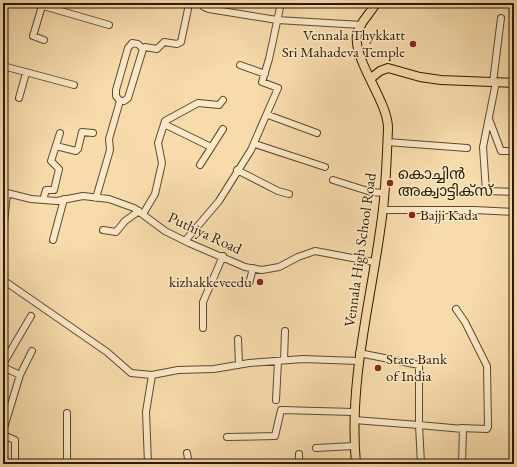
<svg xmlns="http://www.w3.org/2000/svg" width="517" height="467" viewBox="0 0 517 467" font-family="'EB Garamond','Noto Sans Malayalam',serif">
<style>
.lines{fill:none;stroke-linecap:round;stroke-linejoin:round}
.minor-casing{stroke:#5d4a2c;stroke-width:8}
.major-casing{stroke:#2a1901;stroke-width:10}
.minor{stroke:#fae8c8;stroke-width:6}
.major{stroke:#f7dbab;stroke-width:8}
.poi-dot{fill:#8f2418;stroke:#fae8c8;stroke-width:1.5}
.labels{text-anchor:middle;stroke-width:3;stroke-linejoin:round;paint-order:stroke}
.poi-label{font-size:15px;fill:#2a1901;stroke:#fae8c8;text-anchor:start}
.street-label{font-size:15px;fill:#2a1901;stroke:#fae8c8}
</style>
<rect width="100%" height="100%" fill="#f7dbab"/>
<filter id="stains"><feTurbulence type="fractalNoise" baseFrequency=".005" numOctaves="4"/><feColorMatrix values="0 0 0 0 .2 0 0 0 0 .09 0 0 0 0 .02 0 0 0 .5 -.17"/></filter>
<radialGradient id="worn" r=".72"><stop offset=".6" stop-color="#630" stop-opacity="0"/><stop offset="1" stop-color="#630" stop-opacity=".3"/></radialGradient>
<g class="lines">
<defs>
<path id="minor" d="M33 3 109 25
M206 3 204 7 209 9 277 20 362 25
M42 6 33 36 44 40
M240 65 265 74
M3 66 74 85
M493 82 501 18
M496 82 483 147 486 191 514 192
M19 98 26 73
M120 101 116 96V90L128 48 132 43 138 44 143 49
M268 115 317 133
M489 119 501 151H514
M164 124 211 147
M387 142 467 148
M255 144 325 167
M56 146 76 151 78 149 82 132 93 133
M200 165 223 129
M237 170 278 191 289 194
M333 180 371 192 384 193
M3 192 31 199 57 201 83 196 109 199 134 208 165 231 189 243 245 267 262 270 279 267 298 257 315 251 374 262
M96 198 110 150 109 139 120 101H124L128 98 143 49 145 47 157 49 164 42 177 44 181 42 188 9
M43 200 46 190H54L59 169 51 161 60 133
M383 210H474L514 212
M143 214 155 194 162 163 158 143 165 121 198 103 219 105 223 100
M103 230 116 232 125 221 139 211
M3 233 7 193
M53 240 64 199
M185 241 219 201 251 150 278 88 262 82 269 59 281 3
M3 260V264
M3 280 107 352 131 373 152 375
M249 284 253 268
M456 309 465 322 487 366 488 427 487 429 461 428
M203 328V302L223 256
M238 339 239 365
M359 353 419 365V425L463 429 462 464
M284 360 285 331
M3 364 31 316
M3 367 20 375
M276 400 278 361
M354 420 419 425 421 464
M3 431 20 375 32 351
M3 435 15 440V464
M227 437 275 436 281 410 354 412
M316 448 354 446
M187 453 189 464
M67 464V413
M148 464 146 412 152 375 178 370 214 369 249 363 303 359 358 361
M299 464V454"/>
<path id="major" d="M370 79 380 71 388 68 420 77 441 80 514 83
M356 464C348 377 373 295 383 209 386 183 387 155 388 128 388 101 353 61 357 34 359 23 371 13 376 3"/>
</defs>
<!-- minor casing -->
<use href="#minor" class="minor-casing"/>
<!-- major casing -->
<use href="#major" class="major-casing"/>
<!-- minor -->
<use href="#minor" class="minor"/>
<!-- major -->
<use href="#major" class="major"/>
</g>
<!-- markers -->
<g class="poi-dot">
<circle cx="413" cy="44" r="4"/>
<circle cx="390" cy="183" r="4"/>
<circle cx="412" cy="215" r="4"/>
<circle cx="260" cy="282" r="4"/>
<circle cx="378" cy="368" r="4"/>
</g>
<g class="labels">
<!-- poi labels -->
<g class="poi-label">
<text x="405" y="40" text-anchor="end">Vennala Thykkatt<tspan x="405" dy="17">Sri Mahadeva Temple</tspan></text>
<text x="398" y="179">കൊച്ചിൻ<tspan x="398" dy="17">അക്വാട്ടിക്സ്</tspan></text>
<text x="420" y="220">Bajji Kada</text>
<text x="252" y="287" text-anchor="end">kizhakkeveedu</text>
<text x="386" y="364">State Bank<tspan x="386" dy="17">of India</tspan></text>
</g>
<!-- street labels -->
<g class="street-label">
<text transform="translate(205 233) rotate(25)" y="5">Puthiya Road</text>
<text transform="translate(360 250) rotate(-82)" y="5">Vennala High School Road</text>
</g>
</g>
<!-- margin -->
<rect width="517" height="467" fill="none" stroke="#f7dbab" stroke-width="16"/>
<rect x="4" y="4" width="509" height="459" fill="none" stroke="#2a1901" stroke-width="2"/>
<rect x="8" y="8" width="501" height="451" fill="none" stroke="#2a1901"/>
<rect width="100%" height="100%" filter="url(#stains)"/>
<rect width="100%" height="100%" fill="url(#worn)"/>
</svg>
